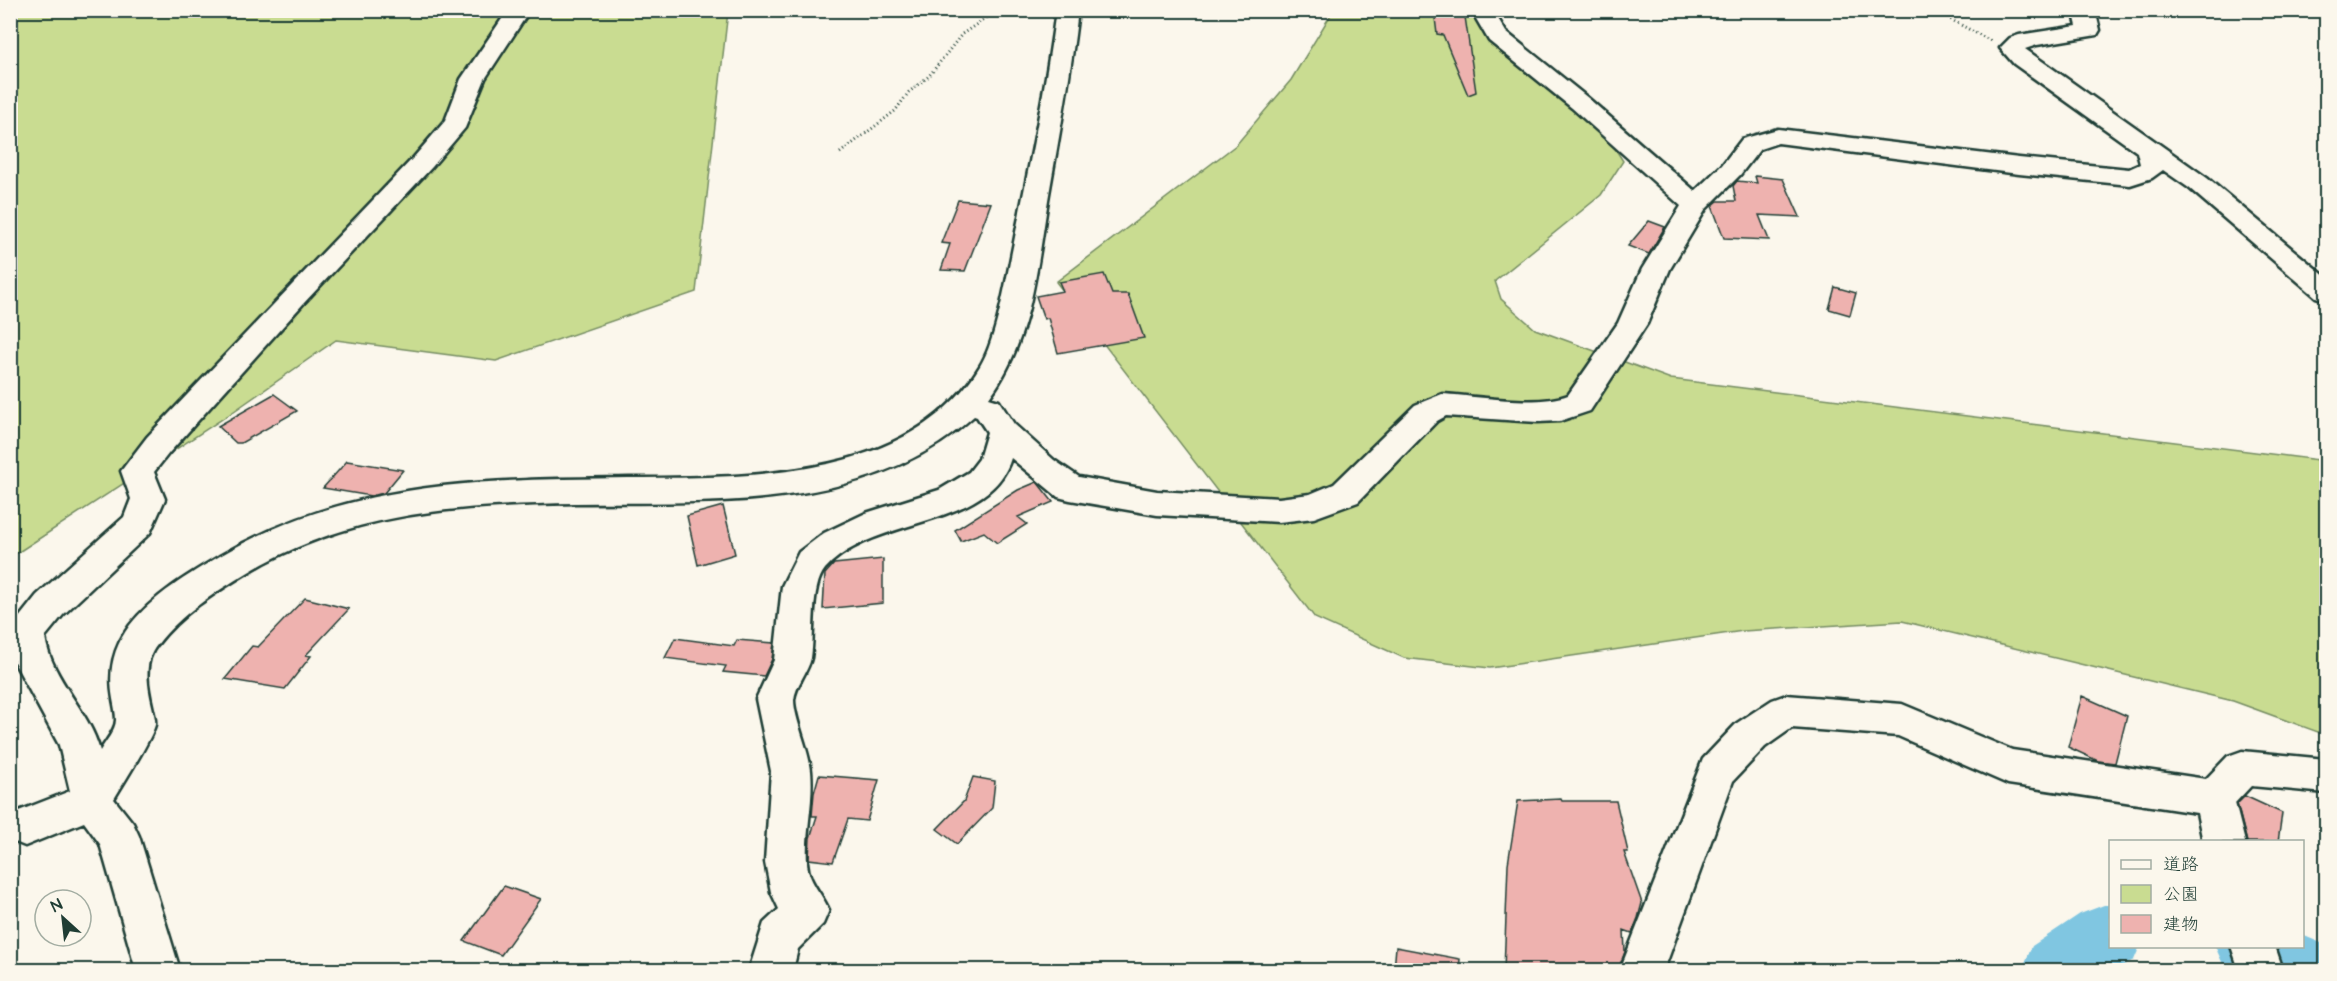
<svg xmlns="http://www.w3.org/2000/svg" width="2337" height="981" viewBox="0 0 2337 981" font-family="'Architects Daughter','Klee One',sans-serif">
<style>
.green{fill:#c9dc91;stroke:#748c62;stroke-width:1.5}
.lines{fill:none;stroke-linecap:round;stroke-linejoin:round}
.river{fill:#80c6e1;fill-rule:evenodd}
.building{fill:#eeb2af;stroke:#1f3d34;stroke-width:1.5}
.street-casing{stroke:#1f3d34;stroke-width:5}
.path{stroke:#1f3d34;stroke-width:3;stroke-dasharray:1 3;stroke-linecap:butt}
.street{fill:#fbf7ec;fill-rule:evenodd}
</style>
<rect width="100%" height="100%" fill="#fbf7ec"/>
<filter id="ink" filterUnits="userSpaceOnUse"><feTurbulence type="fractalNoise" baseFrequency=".0167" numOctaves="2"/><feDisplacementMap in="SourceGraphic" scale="12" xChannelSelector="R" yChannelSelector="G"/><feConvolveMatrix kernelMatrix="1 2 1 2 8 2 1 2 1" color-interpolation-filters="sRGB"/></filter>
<g filter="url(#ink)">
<!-- green -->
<path class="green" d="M11 11H728L696 292 496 361 336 340 227 416 11 557Z
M1333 11H1479L1602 128 1623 161 1601 195 1495 281 1501 299 1535 329 1671 379 2326 461V735L2233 701 1902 621 1743 631 1490 668 1404 658 1315 618 1056 282 1236 145 1291 80Z"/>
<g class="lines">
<!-- river -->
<path class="river" d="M2104 905H2110V946H2140L2134 960 2113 970H2022L2032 946 2080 914Z
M2302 935 2326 945V970H2228L2225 969 2215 946H2302Z"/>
</g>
<!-- building -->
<path class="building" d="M1434 10H1464L1476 92 1468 95 1443 35 1437 34Z
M1755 176 1783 179 1800 217 1759 215 1769 240 1724 238 1712 206 1718 201H1736L1733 186 1737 181 1757 183Z
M958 200 991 203 965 271 941 270 950 244 941 243Z
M1649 221 1665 227 1649 254 1628 246Z
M1104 274 1112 294H1128L1144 338 1058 353 1048 318 1044 319 1036 296 1063 291 1059 282Z
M1835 287 1856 293 1850 315 1829 309Z
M274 394 297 411 241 443H236L218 426Z
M347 461 403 470 384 493 371 496 323 488Z
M1037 482 1053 502 1018 517 1027 524 997 543 984 532 961 541 955 530 1018 490Z
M723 506 735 554 698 565 687 516Z
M883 559V603L823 609 825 574 834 564Z
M305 598 349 609 306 655 311 656 285 689 225 679 252 646 258 647Z
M675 638 734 646 737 640 774 643 772 659 764 676 723 672 726 666 665 658Z
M2082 696 2127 716 2115 763 2098 761 2068 747Z
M819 775 879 780 867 821 848 819 833 862 809 859 810 838 817 816H812L814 793Z
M973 777 995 781 992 808 957 844 937 829 964 801Z
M2245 796 2282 813 2278 842H2247L2237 804Z
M1561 799 1562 801H1616L1628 852H1624L1642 903 1638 918 1632 933 1624 930 1625 952 1618 970H1504L1508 864 1518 801Z
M504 886 541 899 501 955 464 941Z
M1396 947 1460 959 1459 970H1394Z"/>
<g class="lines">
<defs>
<path id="street" d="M508 10H530L485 79 465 128 432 167 303 304 169 453 154 472 165 499 150 533 63 615 45 637C51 679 89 710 100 751 105 742 116 730 116 720 116 713 114 705 113 699 108 671 113 648 130 625 154 595 188 575 220 556 289 515 364 495 443 486 505 479 567 479 629 478 747 477 909 482 980 366 997 339 1007 275 1014 242 1029 165 1046 88 1056 10H1078C1071 74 1059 137 1048 200 1037 267 1031 342 989 398L999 401 1014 424 1054 460 1079 477 1157 491 1279 498 1310 494 1334 484 1415 405 1442 394C1476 396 1537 407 1568 395L1618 323 1642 269 1681 206 1572 108 1489 41 1471 10H1493L1506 32 1588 98 1695 191 1722 165 1742 139 1778 129 2019 158 2129 169 2140 164 2137 152 2014 64 2000 48 2010 38 2019 35 2077 26 2073 10H2095L2100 30 2097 35 2037 45 2025 49 2207 178 2326 277V300L2316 297 2189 188 2163 170 2152 178 2130 185 2019 174 1778 143 1760 149 1740 175 1706 209 1670 269 1647 324 1590 411 1560 421 1538 422 1446 416 1437 421 1358 502 1314 518 1279 522 1157 515 1070 500 1058 497 1011 458C990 529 871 516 825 569 810 587 815 634 811 658 808 672 795 686 794 700 794 718 809 750 811 771 814 801 805 832 807 862 808 882 822 893 829 910L823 924 798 949 793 970H749L764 923 779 909 771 892 765 862 771 771 756 699 774 660 782 586 799 552 824 533 866 513 939 490 969 472 979 459 987 432 977 417 974 416C867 514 709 501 575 503 459 505 348 512 247 573 214 593 181 614 157 645 142 663 148 689 153 710 154 715 156 721 155 725 150 742 124 782 114 799L133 823 139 836 180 970H136L100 844 84 822 25 846 10 840 11 814 70 791 59 745 11 656 10 629 37 595 124 517 131 499 121 471 147 437 414 157 445 121 461 79Z
M1786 695 1902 704 2012 750 2206 779 2228 756 2242 751 2326 759V793L2251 786 2235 803 2245 842H2203L2197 813 2008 784 1898 736 1792 728 1765 747 1733 781 1664 970H1620L1703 759 1737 723 1772 700Z
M2231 946H2275L2283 970H2239Z"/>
</defs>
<!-- street casing -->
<use href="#street" class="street-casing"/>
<!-- path -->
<path class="path" d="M1933 10 1991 41
M840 153 895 111 909 92 929 76 962 34 998 10"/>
<!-- street -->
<use href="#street" class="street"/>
</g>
</g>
<!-- margin -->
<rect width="2337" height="981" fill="none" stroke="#fbf7ec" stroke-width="36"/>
<rect x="18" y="18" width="2301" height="945" fill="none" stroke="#1f3d34" stroke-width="2" filter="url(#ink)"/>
<!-- legend -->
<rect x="2109" y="840" width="195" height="108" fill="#fbf7ec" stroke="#a3ada2" stroke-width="1.5"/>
<rect x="2121" y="860" width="30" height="9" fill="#fbf7ec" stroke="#a3ada2" stroke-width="1.5"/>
<text x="2163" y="870" font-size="18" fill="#1f3d34">道路</text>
<rect x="2121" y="885" width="30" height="18" fill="#c9dc91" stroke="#a3ada2" stroke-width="1.5"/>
<text x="2163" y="900" font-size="18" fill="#1f3d34">公園</text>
<rect x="2121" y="915" width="30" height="18" fill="#eeb2af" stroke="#a3ada2" stroke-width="1.5"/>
<text x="2163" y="930" font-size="18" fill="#1f3d34">建物</text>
<!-- north arrow -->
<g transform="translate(63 918) rotate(333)"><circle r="28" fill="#fbf7ec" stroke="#a3ada2" stroke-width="1.5"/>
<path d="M0-4.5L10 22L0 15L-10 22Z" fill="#1f3d34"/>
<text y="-9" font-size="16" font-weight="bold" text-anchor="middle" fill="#1f3d34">N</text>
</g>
</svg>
